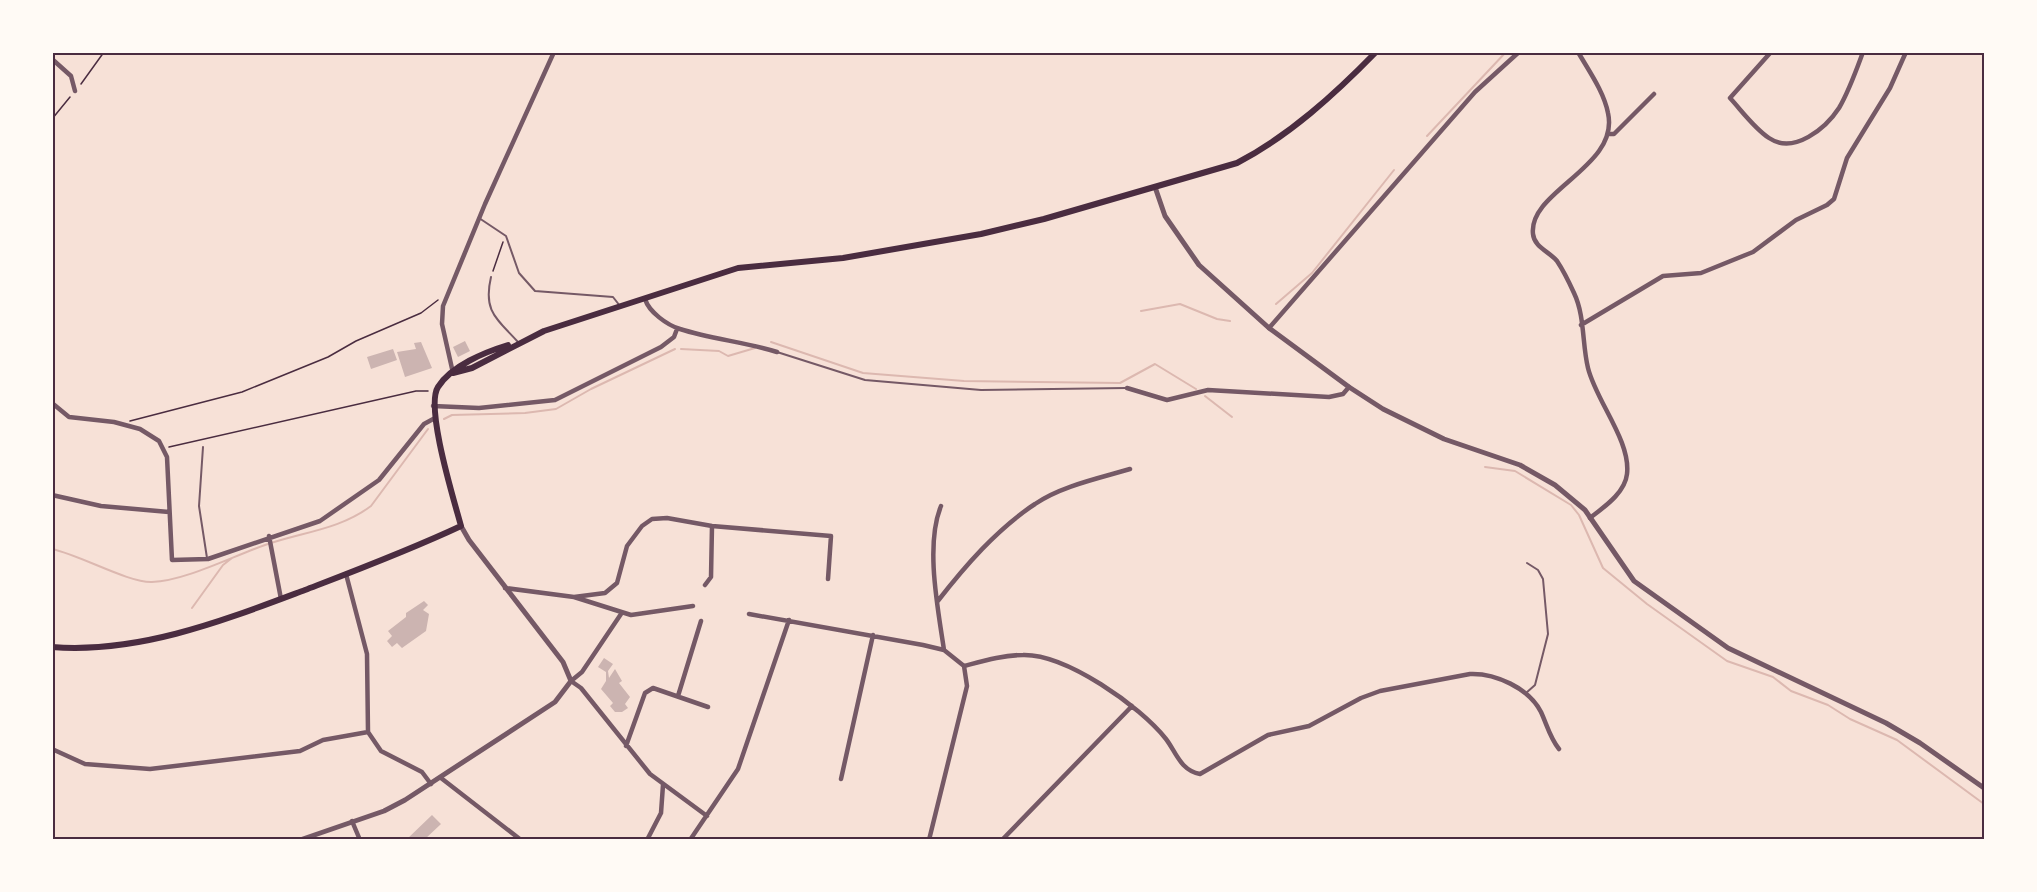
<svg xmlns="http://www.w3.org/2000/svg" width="2037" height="892" viewBox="0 0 2037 892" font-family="Manrope,sans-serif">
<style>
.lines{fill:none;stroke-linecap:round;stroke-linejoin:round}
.stream{stroke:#dcb8b0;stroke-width:2}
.building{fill:#ccb4b1}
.path{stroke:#4a2c40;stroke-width:1.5}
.service{stroke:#755966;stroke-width:2}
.minor{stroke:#755966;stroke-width:4.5}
.tertiary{stroke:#755966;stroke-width:5}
.secondary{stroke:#4a2c40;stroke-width:6}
.neatline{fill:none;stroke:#4a2c40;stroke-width:2}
</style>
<rect width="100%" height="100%" fill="#f7e1d7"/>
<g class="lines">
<!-- stream -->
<path class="stream" d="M1427 136 1506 52
M1276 304 1312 273 1394 170
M1141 311 1180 304 1217 319 1230 321
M771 342 863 373 964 381 1120 383 1155 364 1196 389
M681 349 719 351 728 356 755 348
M1205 396 1232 417
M444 419 452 415 525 413 556 409 591 389 675 349
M1485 467 1515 471 1571 505 1579 515 1603 568 1647 604 1727 661 1773 677 1791 691 1828 705 1850 719 1897 740 1984 804
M52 549C80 555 129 583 152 582 185 581 233 556 265 545 302 532 339 530 371 506L428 429
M192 608 223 565 232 558"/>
</g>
<!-- building -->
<path class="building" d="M465 341 470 351 458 357 453 347Z
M421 342 432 368 405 377 397 352 416 349 414 343Z
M393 349 397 360 371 369 367 357Z
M424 601 428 605 423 610 429 614 426 631 402 648 397 643 392 647 387 641 392 636 388 631 406 617V613Z
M604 658 613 664 608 671 609 678 615 669 622 681 619 683 630 697 625 704 628 708 622 712H615L610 706 613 703 601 689 606 681V672L598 667Z
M432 815 441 824 424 840H406Z"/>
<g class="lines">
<!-- path -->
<path class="path" d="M81 84 104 52
M52 119 70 97
M493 271 503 242
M130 421 242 392 328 357 356 341 421 313 438 300
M169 447 416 391H428"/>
<!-- service -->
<path class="service" d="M479 218 506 236 519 273 535 291 613 297 620 306
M491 277C483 311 496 318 518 342
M777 352 865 380 981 390 1126 388
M203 447 199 506 207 558
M1526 693 1535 685 1548 634 1543 579 1538 570 1527 563"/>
<!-- minor -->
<path class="minor" d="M1578 52C1589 71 1604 92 1608 113 1620 167 1528 191 1533 234 1534 247 1550 252 1557 261 1563 270 1569 282 1574 293 1585 316 1582 344 1588 368 1596 401 1631 441 1627 474 1625 493 1604 507 1590 518
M1771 52 1730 98C1742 111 1754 128 1769 138 1794 155 1826 128 1839 108 1849 91 1856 71 1863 52
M52 59 71 76 75 91
M1608 134H1614L1654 94
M645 299C649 312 667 325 680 329 711 339 745 342 777 352
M1581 325 1663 276 1701 273 1753 252 1796 220 1827 205 1834 199 1847 158 1890 88 1906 52
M1269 328 1475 92 1519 52
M453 373 442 324 443 306 485 204 554 52
M1127 388 1167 400 1208 390 1329 397 1343 394 1349 387
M52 403 69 417 114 422 140 429 159 441 167 457 172 560 208 559 320 521 379 480 424 424 435 418
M433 406 479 408 555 400 661 347 674 337 677 329
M52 495 101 506 169 512
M941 506C925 545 938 609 944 650
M269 536 281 599
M346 574 367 654 368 732
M705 585 711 577 712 526
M505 588 574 597 631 615 693 606
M574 597 605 593 617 583 627 546 642 526 652 519 667 518 712 526 831 536 828 579
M937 602C965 566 997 529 1035 504 1061 486 1100 478 1130 469
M621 614 582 672 571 681 581 688 650 774 707 816
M749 614 923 645 944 650 964 666 967 686 929 840
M964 666C983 661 1003 655 1023 655 1066 654 1140 706 1166 739 1176 752 1180 770 1200 774L1268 735 1309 726 1361 698 1380 691 1470 674C1495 673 1529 688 1541 712 1547 725 1550 738 1559 749
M678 696 701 621
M368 732 381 751 422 772 431 784
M626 746 645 693 653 688 708 707
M52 749 85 764 150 769 300 751 323 740 368 732
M441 778 521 840
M841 779 873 635
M352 821 360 840
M647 840 661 813 663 785
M690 840 738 769 789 620
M1002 840 1132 706"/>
<!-- tertiary -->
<path class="tertiary" d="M1155 187 1165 216 1199 265 1269 328 1349 387 1383 409 1444 439 1520 465 1555 485 1585 510 1634 581 1728 648 1886 723 1920 743 1984 788
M300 840 384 811 405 800 555 702 571 681 563 662 469 540 461 526"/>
<!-- secondary -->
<path class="secondary" d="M453 373 472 368 544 331 738 268 843 258 981 234 1044 219 1237 163C1289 136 1335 94 1376 52
M52 647C139 654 225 620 305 590 357 570 410 550 461 526 454 500 425 407 438 387 451 366 485 352 508 345"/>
</g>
<!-- border -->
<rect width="2037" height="892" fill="none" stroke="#fffaf5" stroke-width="108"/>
<rect x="54" y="54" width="1929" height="784" class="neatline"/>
</svg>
